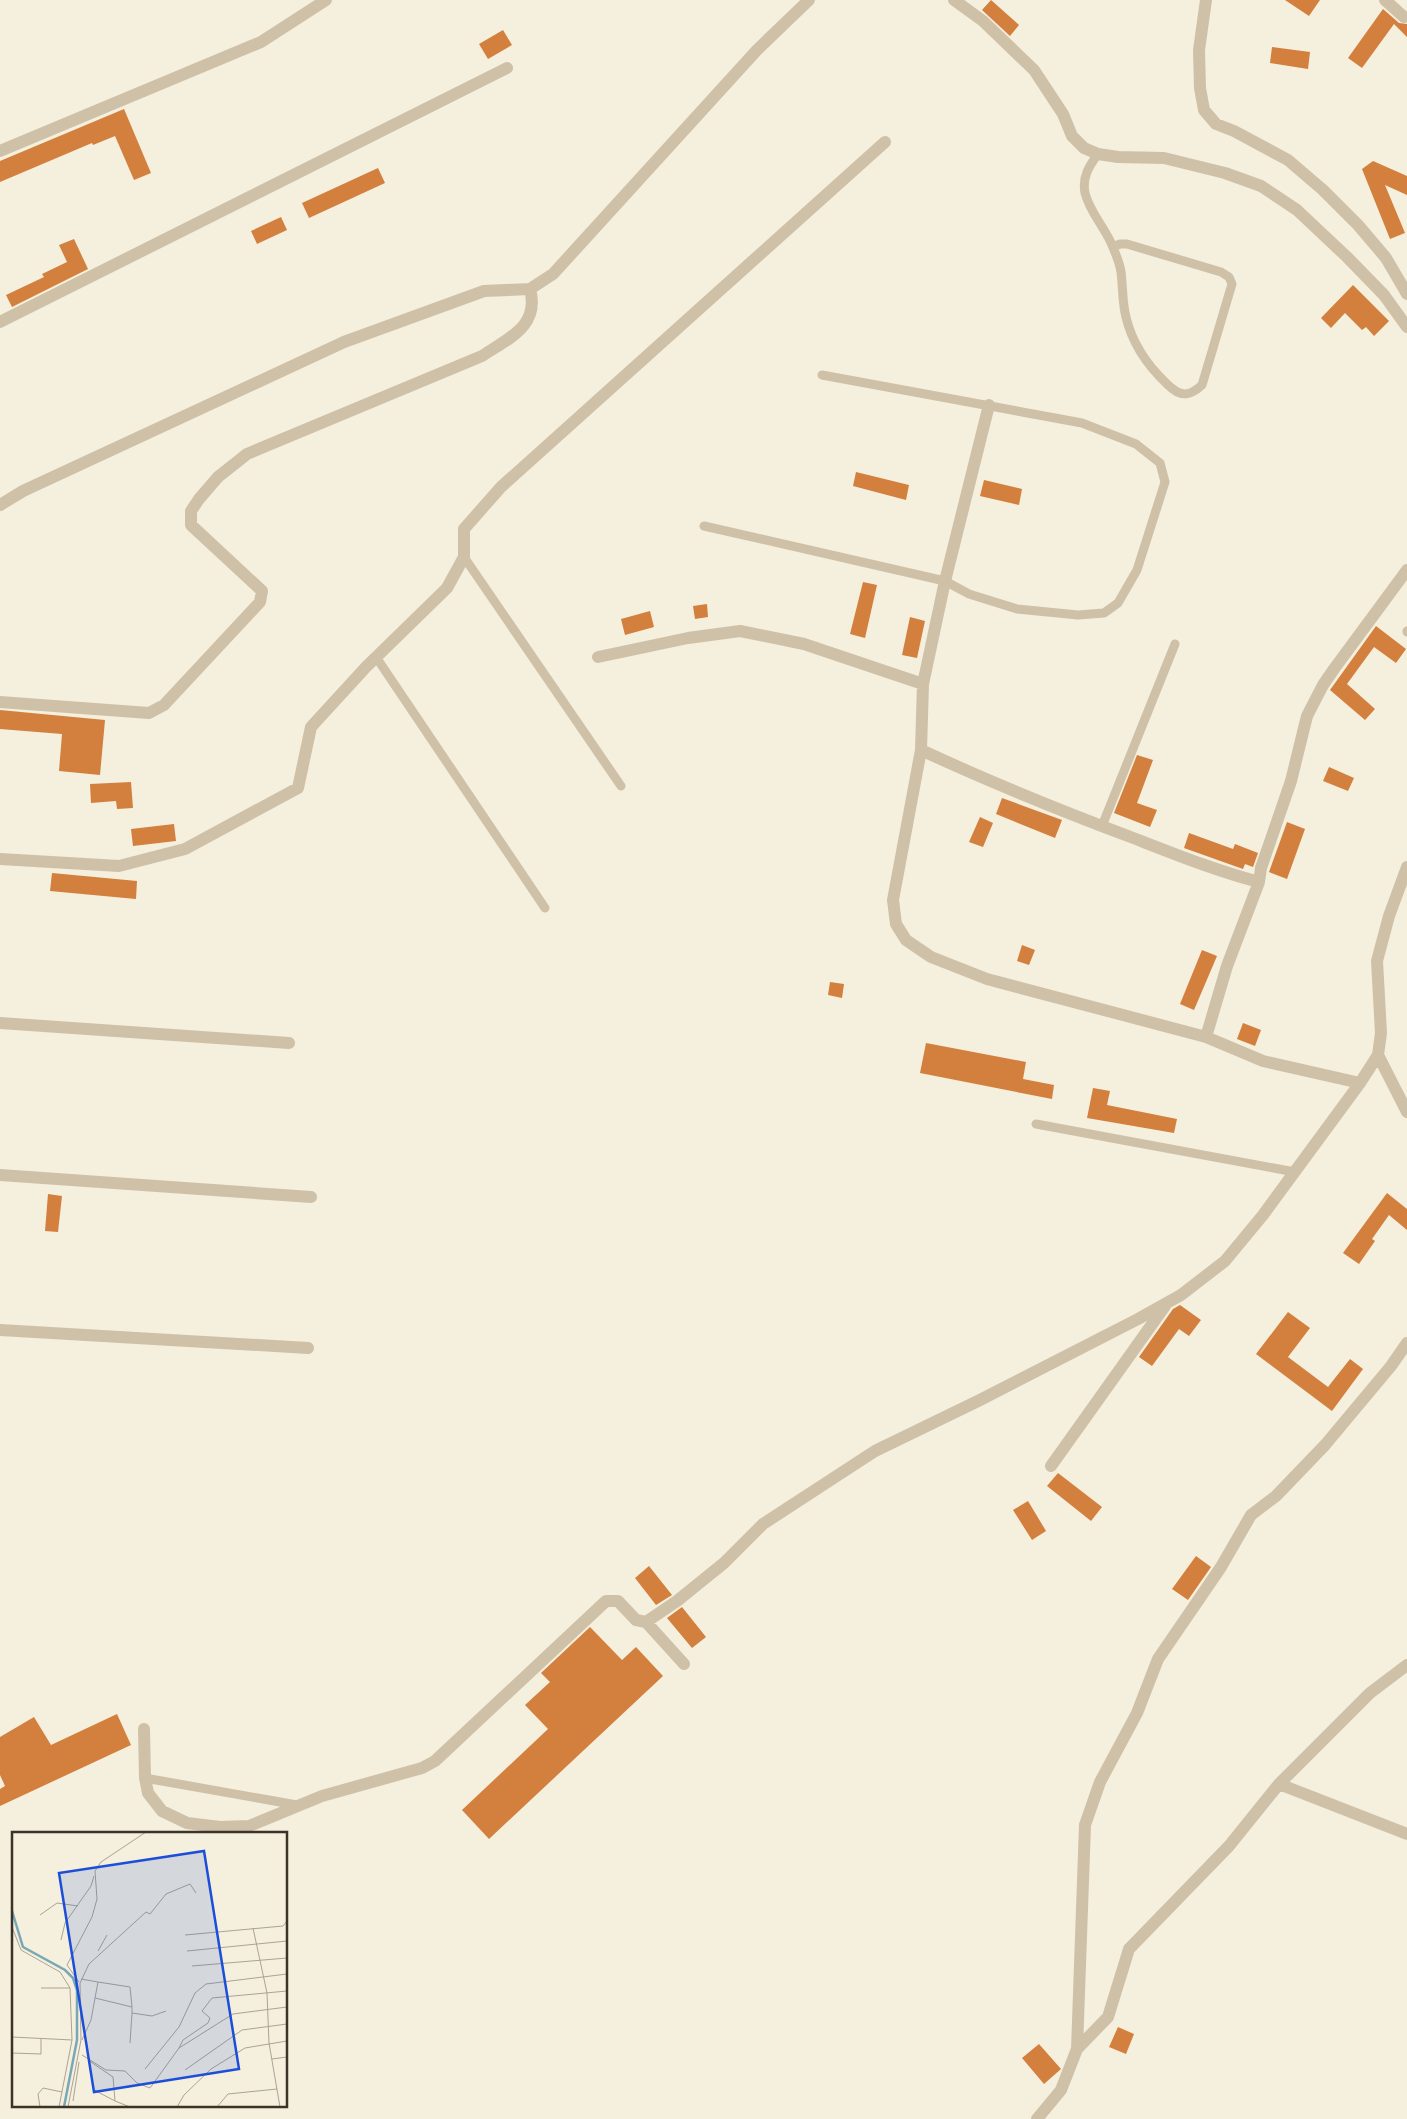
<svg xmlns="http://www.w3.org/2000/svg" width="1407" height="2119" viewBox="0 0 1407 2119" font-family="Rubik,sans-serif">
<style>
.building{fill:#d37f3d}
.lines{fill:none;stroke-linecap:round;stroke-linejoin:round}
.lane{stroke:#cfc1a7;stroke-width:9}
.street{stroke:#cfc1a7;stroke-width:12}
.inset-river{fill:none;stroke:#78a7b6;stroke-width:2.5}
.inset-road{fill:none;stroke:#aba395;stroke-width:1}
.view{fill:#1d4ed8;fill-opacity:0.15;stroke:#1d4ed8;stroke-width:2.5}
.inset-edge{fill:none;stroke:#3b3228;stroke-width:2.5}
</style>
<rect width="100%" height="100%" fill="#f5efdd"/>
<!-- building -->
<path class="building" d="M991 0 1019 25 1010 36 982 10Z
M1285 0H1320L1309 16Z
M1383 9 1399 23 1407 24V37L1394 24 1362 68 1348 58Z
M503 30 512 45 488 59 479 44Z
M1272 47 1310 52 1308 69 1270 63Z
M124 109 151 173 134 180 115 136 93 145 92 143 0 182V161Z
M1373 161 1407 176V195L1385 185 1405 233 1390 239 1362 169Z
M378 168 385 183 309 218 302 203Z
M281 217 287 230 257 244 251 231Z
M74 239 88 269 12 307 6 295 44 277 42 274 67 262 59 245Z
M1353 285 1389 321 1374 336 1366 327 1362 330 1345 313 1331 328 1321 318Z
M856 472 909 485 906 500 853 486Z
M984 480 1022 489 1019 505 980 496Z
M863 582 877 585 865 638 850 634Z
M707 604 708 617 695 619 693 606Z
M650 611 654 627 625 635 621 619Z
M910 617 925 621 917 658 902 655Z
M1376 626 1406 649 1396 663 1374 647 1347 684 1375 709 1365 720 1330 690Z
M0 710 105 720 100 775 59 771 62 734 0 729Z
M1137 755 1153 760 1137 803 1157 810 1150 827 1114 813Z
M1329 767 1354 778 1348 791 1323 781Z
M131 782 133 808 117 809 116 801 91 803 90 784Z
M1002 798 1062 820 1055 838 996 814Z
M980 817 993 823 983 847 969 842Z
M1287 822 1305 829 1287 879 1269 872Z
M174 824 176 841 133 846 131 829Z
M1189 833 1233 849 1235 844 1258 853 1253 867 1245 864 1243 869 1184 848Z
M52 873 137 881 136 899 50 891Z
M1022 945 1035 950 1029 965 1017 961Z
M1202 950 1217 956 1194 1010 1180 1004Z
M830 982 844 984 842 998 828 995Z
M1243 1023 1261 1030 1255 1046 1237 1039Z
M926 1043 1026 1062 1023 1079 1054 1085 1052 1099 920 1073Z
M1093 1088 1110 1091 1107 1105 1177 1119 1174 1133 1087 1118Z
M1387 1193 1407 1209V1230L1389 1215 1372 1239 1375 1241 1359 1264 1343 1253Z
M48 1194 62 1196 58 1232 45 1231Z
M1180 1305 1201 1320 1189 1336 1179 1329 1152 1366 1139 1357 1173 1309Z
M1288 1312 1310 1328 1288 1357 1328 1387 1350 1359 1363 1369 1332 1411 1256 1354Z
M1058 1473 1102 1507 1091 1521 1047 1486Z
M1028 1501 1046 1531 1032 1540 1013 1510Z
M1196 1556 1211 1567 1188 1600 1172 1589Z
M649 1566 672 1595 656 1605 635 1578Z
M682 1607 706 1637 692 1648 667 1618Z
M590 1627 622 1660 636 1647 663 1676 489 1839 462 1810 548 1729 525 1705 550 1682 541 1673Z
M117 1714 131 1745 0 1806V1789L5 1786 0 1775V1737L34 1717 51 1745Z
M1118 2027 1134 2034 1126 2054 1109 2047Z
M1039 2044 1061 2069 1044 2084 1022 2058Z"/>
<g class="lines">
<!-- lane -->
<path class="lane" d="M1098 154C1089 166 1082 177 1085 193 1090 214 1107 229 1114 250 1117 257 1120 265 1121 272 1123 287 1122 302 1126 317 1132 343 1148 366 1167 384 1180 397 1189 397 1202 385L1232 284 1229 277 1221 272 1127 244H1120L1113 247
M704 526 945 581 969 594 1017 609 1078 615 1104 613 1118 603 1137 570 1165 482 1160 463 1136 444 1082 423 822 375
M464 557 621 786
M1407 632V631
M376 657 545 908
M1102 826 1175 644
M1036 1124 1295 1172
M145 1778 297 1805"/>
<!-- street -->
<path class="street" d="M954 0 983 21 1034 70 1063 114 1072 136 1084 148 1098 154 1118 157 1164 158 1225 173 1261 186 1297 210 1347 257 1384 295 1407 327
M1206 0 1199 50 1200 88 1204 110 1216 124 1234 131 1288 160 1323 190 1358 225 1386 258 1407 294
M1385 0 1404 17
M0 151 261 42 326 0
M0 322 507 68
M0 505 23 491 344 342 484 291 530 289 553 274 757 50 809 0
M598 657 688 638 740 631 804 644 923 684 921 750C992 783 1064 812 1136 839 1177 855 1217 871 1259 882L1227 966 1206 1037 1263 1061 1360 1083
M923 684 945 581 989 405
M0 702 149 713 164 705 260 602 262 591 191 525V511L199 499 218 477 247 454 482 356C509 338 540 326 530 289
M921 750 893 900 896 924 906 940 931 957 987 979 1206 1037
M0 859 119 866 185 849 298 788 311 727 366 667 447 588 464 557V529L501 487 885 142
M1259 882 1261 868 1291 781 1307 716 1323 685 1334 669 1407 570
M0 1023 289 1043
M1378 1055 1407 1112
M0 1175 311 1197
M0 1330 308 1348
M1051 1466 1165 1306
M646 1622 684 1664
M144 1729 145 1778 148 1793 162 1811 187 1823 220 1827 249 1826 322 1796 422 1768 435 1761 606 1601H618L636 1620 646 1622 677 1601 724 1563 763 1524 875 1451 980 1400 1138 1319 1181 1295 1225 1261 1263 1215 1360 1083 1378 1055 1381 1033 1377 961 1389 916 1407 867
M1279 1784 1407 1834
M1077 2049 1108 2017 1129 1949 1229 1846 1279 1784 1370 1693 1407 1665
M1037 2119 1061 2090 1077 2049 1085 1825 1100 1782 1137 1713 1158 1659 1221 1567 1251 1515 1276 1496 1325 1445 1391 1366 1407 1343"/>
</g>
<!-- overview -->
<g transform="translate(12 1832)">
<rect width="275" height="275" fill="#f5efdd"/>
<path class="inset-river" d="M0 79 11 115 53 138 61 146 65 158V208L52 275"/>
<path class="inset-road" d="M28 83 45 71 66 74M0 95 9 118 48 140 58 156 60 208 47 275M241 96 255 161 257 211 268 275M173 103 271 94 275 89M49 108 53 91 79 54 82 44M86 119 95 103M175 119 275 109M180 134 275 126M69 147 86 150 83 166 120 175V181L140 184 154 179M67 150 55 133 80 85 85 67 83 39 89 30 134 0M86 150 118 155 120 175M29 156H58M0 205 60 208M70 208 79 188 83 166M118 211 120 181M167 216 171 208 196 191 198 186 190 179 200 166 275 159M0 221 29 222V206M70 223 94 238 113 239 125 251 138 256 167 216 221 182 275 175M260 227 275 225M76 228 101 245 103 269 118 275M133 237 167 195 183 161 194 152 275 142M173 238 230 198 275 192M82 258 103 269M61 269 67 230M28 275 26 262 31 256 50 260M56 275 69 208 68 151 77 132 134 80 138 82 154 62 178 52 184 61M165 275 172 263 199 237 233 216 275 209M205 275 216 262 265 257"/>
<path class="view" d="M192 19 227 237 82 260 47 41Z"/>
<rect width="275" height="275" class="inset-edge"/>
</g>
</svg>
